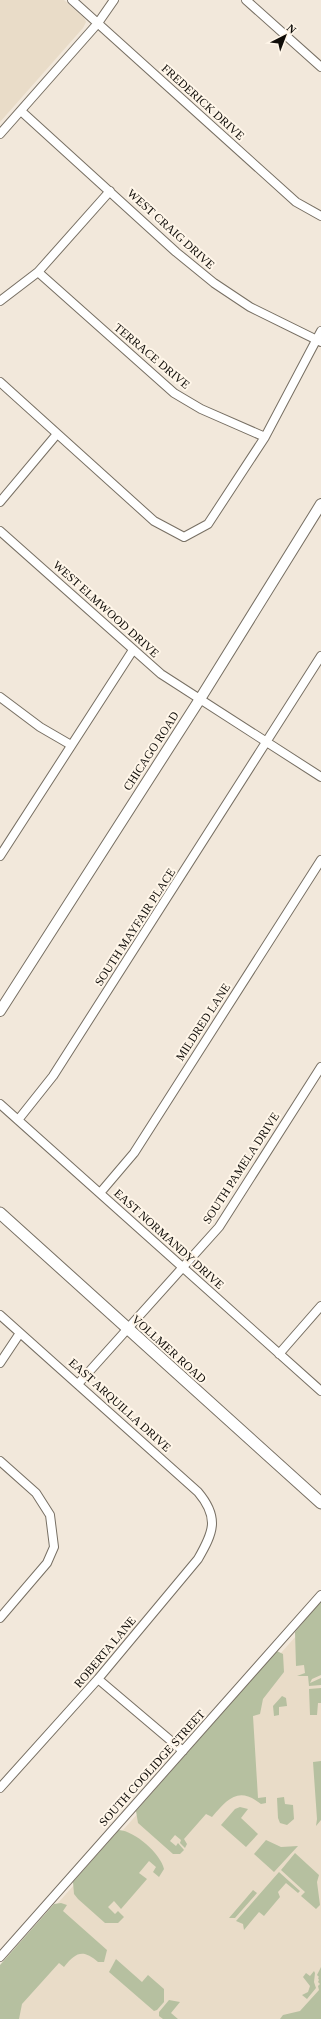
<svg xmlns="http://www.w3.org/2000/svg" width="321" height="2019" viewBox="0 0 321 2019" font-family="'Times New Roman',serif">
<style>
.built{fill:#e9dcc8}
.green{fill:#b6c0a0}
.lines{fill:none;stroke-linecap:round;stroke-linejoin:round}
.minor-casing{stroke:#776f63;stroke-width:10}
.tertiary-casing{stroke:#776f63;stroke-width:12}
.secondary-casing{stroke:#776f63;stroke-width:13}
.minor{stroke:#fff;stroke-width:8}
.tertiary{stroke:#fff;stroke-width:10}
.secondary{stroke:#fff;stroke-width:11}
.labels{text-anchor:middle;stroke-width:4;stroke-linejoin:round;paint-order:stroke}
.street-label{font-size:12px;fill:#100d09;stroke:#fff6e9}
</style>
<rect width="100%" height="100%" fill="#f2e8db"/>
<!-- built -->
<path class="built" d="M0 0H64L84 18 86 22 83 28 0 122Z
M321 1608V2019H0V1968Z"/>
<!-- green -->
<path class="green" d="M321 1601V1675L312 1679 310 1683 321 1678V1685L309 1686 308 1676H297L305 1673 304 1665 296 1666 295 1632Z
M277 1651 283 1654 284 1672 263 1699 260 1714 253 1716 258 1798 266 1797V1803L261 1804C238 1786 228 1799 212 1817L206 1814 184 1839 187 1844 185 1848 180 1843 181 1840 175 1835 170 1841 176 1846 178 1843 184 1850 180 1854H173L138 1823 136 1811Z
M321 1688V1703H318L317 1715H310L309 1689Z
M282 1696 286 1698 287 1706 279 1707V1715L274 1716 273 1706Z
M321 1761V1820L316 1826 317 1819 313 1762Z
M284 1797 285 1804 293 1805 294 1819 287 1825 280 1823 278 1818 277 1798Z
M240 1807 248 1809 241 1818 258 1834 246 1847 221 1825 235 1809Z
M119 1830C135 1831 161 1854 164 1869L159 1877 153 1872 156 1867 149 1861 139 1873 147 1879 121 1909 114 1901 108 1907 115 1914 118 1911 124 1917 118 1923H105L78 1899 74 1894 73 1882Z
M266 1840 281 1847 298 1846 274 1872 254 1854Z
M295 1853 319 1875 317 1882 320 1905 316 1909 301 1896 305 1892 281 1870Z
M279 1872 300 1891 298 1893 286 1883 278 1892 280 1897 264 1916 259 1912 244 1930 243 1924 236 1921Z
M253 1890 257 1893 235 1918H229Z
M61 1903 67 1905 63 1911 107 1950 104 1962H98C83 1949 76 1952 64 1967L59 1963 22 2004 19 2019H0V1965L54 1904Z
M116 1959 142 1982 148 1975 164 1989V2002L157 2010 154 2011 109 1972Z
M321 1967V2019H280L283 2015 300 2011 319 1990 318 1986 320 1984 318 1982 319 1980 318 1978 319 1977 317 1975Z
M314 1971 315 1973 314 1982 316 1988 307 1999 302 1995 308 1992 310 1986 303 1977 306 1973 310 1976Z
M169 2000 180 2002 171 2013 178 2019H163L159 2016V2012Z"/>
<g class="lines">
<defs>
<path id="minor" d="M72 0 296 202 321 216
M246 0 321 67
M21 111 176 252 214 283 250 307 321 342
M0 134 98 23 114 0
M38 272 174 393 201 409 265 437
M0 301 38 272 110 191
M0 382 154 521 184 537 208 524 265 437 321 331
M0 502 57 434
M0 531 161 674 321 777
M0 697 40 727 71 745
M0 856 133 650
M0 1104 321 1391
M18 1120 53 1076 321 656
M100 1193 134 1153 321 860
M0 1315 198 1492C220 1518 213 1533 198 1559L98 1679 0 1788
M279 1354 321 1306
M0 1363 20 1333
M78 1384 219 1227 321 1067
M0 1461 36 1493 50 1515 54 1547 47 1563 0 1618
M98 1679 183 1751
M0 1957 321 1595"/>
<path id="tertiary" d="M0 1011 200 699 321 504"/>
<path id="secondary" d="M0 1213 321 1503"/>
</defs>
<!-- minor casing -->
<use href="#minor" class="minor-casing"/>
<!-- tertiary casing -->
<use href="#tertiary" class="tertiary-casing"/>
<!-- secondary casing -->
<use href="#secondary" class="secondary-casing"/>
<!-- minor -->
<use href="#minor" class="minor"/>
<!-- tertiary -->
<use href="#tertiary" class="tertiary"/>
<!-- secondary -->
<use href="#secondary" class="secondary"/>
</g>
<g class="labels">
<!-- street labels -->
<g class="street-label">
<text transform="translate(203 102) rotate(42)" y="4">FREDERICK DRIVE</text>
<text transform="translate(171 229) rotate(42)" y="4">WEST CRAIG DRIVE</text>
<text transform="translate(152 356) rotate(40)" y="4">TERRACE DRIVE</text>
<text transform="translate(106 609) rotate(42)" y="4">WEST ELMWOOD DRIVE</text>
<text transform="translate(151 751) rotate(-57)" y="4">CHICAGO ROAD</text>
<text transform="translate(135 927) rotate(-57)" y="4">SOUTH MAYFAIR PLACE</text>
<text transform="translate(203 1022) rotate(-57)" y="4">MILDRED LANE</text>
<text transform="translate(241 1168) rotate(-57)" y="4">SOUTH PAMELA DRIVE</text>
<text transform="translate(169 1239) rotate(42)" y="4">EAST NORMANDY DRIVE</text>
<text transform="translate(169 1349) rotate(42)" y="4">VOLLMER ROAD</text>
<text transform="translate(120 1405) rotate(42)" y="4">EAST ARQUILLA DRIVE</text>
<text transform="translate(105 1652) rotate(-50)" y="4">ROBERTA LANE</text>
<text transform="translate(152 1768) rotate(-48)" y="4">SOUTH COOLIDGE STREET</text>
</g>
</g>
<!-- north arrow -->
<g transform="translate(285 36) rotate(42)" stroke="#fff6e9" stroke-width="3" paint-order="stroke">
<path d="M0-3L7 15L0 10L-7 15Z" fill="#100d09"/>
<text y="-6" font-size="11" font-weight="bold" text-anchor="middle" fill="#100d09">N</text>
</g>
</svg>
